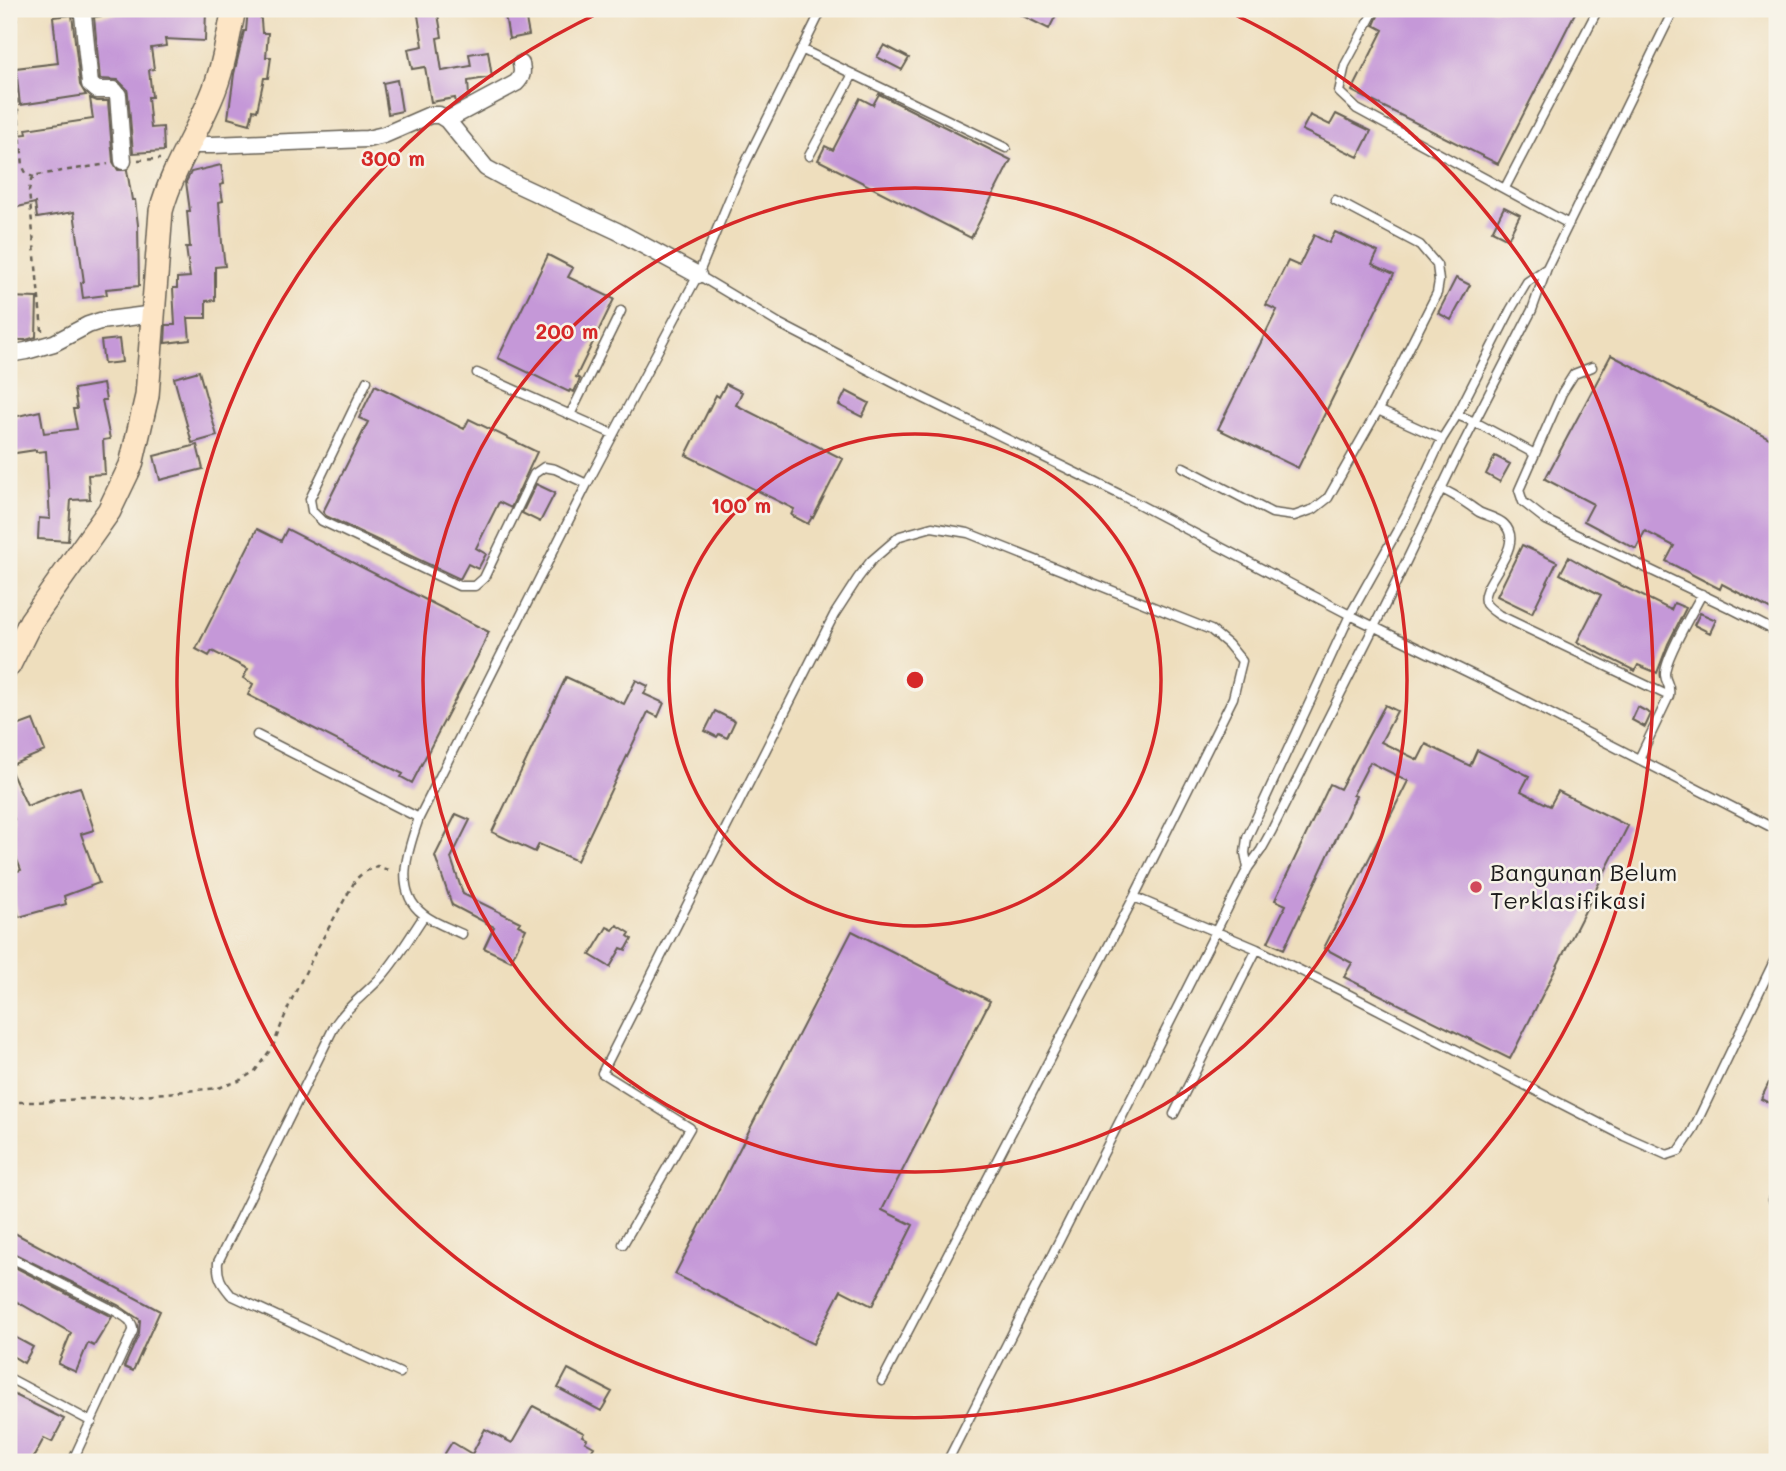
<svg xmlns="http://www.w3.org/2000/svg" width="1786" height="1471" viewBox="0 0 1786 1471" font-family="Mali,sans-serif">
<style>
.building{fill:#c598d8}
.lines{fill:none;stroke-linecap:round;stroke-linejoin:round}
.lane-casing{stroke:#666054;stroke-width:11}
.street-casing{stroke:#666054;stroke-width:19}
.secondary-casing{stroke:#666054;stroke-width:26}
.path{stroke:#666054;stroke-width:2.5;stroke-dasharray:5 5;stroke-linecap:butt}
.lane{stroke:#fff;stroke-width:8}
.street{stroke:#fff;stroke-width:16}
.secondary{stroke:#fde5c5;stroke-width:23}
.ring{fill:none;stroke:#d62828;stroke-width:3.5}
.poi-dot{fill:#d1495b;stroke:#f7f3e8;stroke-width:2.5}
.labels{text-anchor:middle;stroke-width:5;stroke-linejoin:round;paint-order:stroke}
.poi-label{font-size:24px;fill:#1c1c1c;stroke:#f7f3e8;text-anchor:start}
.centre{fill:#d62828;stroke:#f7f3e8;stroke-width:3.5}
.ring-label{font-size:21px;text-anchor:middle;font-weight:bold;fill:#d62828;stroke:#f7f3e8;stroke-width:5;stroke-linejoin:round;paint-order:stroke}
</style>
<rect width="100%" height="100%" fill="#f7f3e8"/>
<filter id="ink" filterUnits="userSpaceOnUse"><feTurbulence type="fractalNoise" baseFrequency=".0143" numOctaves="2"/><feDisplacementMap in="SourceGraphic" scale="14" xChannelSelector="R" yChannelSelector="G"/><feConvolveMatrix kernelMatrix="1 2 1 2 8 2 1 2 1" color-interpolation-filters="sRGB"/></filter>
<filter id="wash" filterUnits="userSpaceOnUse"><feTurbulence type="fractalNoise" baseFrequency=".00686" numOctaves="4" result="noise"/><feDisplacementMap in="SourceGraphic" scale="28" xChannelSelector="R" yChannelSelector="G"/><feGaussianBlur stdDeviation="1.57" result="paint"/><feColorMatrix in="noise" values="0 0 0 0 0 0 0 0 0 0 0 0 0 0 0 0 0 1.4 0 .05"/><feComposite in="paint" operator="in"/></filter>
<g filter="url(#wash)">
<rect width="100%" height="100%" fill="#eedebd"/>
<g id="blocks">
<!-- building -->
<path class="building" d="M133 9H206L205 41 165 39 166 46 151 48 154 69 149 70 152 97H148L151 128 163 127 164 151 133 153 128 94 127 89 118 80 100 79 94 17 133 12Z
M248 9H260L262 33H268L266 57H271L268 78H264L257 111 253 110 250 124 228 118 234 74 244 31H246Z
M417 9H437L442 37 437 38 442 71 471 66 469 54 488 51 492 77 468 81 469 96 456 103 455 98 431 102 425 67 412 69 408 49 423 46Z
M504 9H524L529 35 509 39Z
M1009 9H1059L1049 29Z
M1381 9H1577L1498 164 1352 91 1383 30 1374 25Z
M72 15 80 85 86 95 20 105 16 68 58 63 53 17Z
M884 45 909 58 902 70 877 57Z
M397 80 402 111 388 114 383 83Z
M879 94 1011 160 971 238 818 160 825 146 833 150 860 98 873 105Z
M90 98 97 101H108L113 162 118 170H127L132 200H135L138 225 139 286 106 289 107 295 83 298 81 283 84 282 74 212 37 218 35 203 9 209V136L27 134 26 129 93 119Z
M1336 114 1371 131 1358 157 1302 130 1310 115 1330 125Z
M221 165 224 184 220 185 223 201 219 202 222 243 225 266 215 267V300L206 301V318H188L190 340 165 343 166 325H175L173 288H177V278L190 277 186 247H190L187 211H190L186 182 191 172Z
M1504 207 1520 215 1508 239 1492 231Z
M1335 232 1378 252 1372 264 1394 274 1298 468 1218 429 1277 310 1266 305 1288 261 1299 266 1314 235 1329 243Z
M548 255 573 268 568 277 614 299 576 377 580 379 574 392 570 390 569 392 498 358Z
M1456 278 1470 285 1451 320 1438 313Z
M9 297 37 298 36 337 26 340H9Z
M119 339 122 362 104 364 101 341Z
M1611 355 1777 442V613L1722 584 1720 589 1666 561 1674 546 1645 531 1636 549 1584 521 1593 504 1545 479Z
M199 371 217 436 192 443 174 378Z
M103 384 106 400H102L110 439 103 440 105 474 88 475 90 499 71 500 68 541 38 539 39 518 50 519 46 451 36 452V450L9 454V418L40 411 44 433 77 429 73 409H77L74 389Z
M726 384 742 392 736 405 843 459 813 518 812 517 808 524 791 515 794 509 686 455 716 395 719 397Z
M375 385 464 429 469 419 537 452 511 508 499 502 476 548 486 554 478 569 468 564 460 579 326 516 323 512 368 422 359 418Z
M846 391 869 403 862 417 839 405Z
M197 445 203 469 160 480 154 456Z
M1495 456 1510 464 1500 482 1486 474Z
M536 484 555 493 540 522 522 513Z
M257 529 281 541 287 529 489 632 484 642H485L412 783 401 777 403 774 248 695 253 684 243 678 248 669 212 651 209 656 196 649Z
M1522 545 1557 562 1532 613 1497 596Z
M1569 557 1606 578 1671 610 1674 603 1686 608 1668 644 1657 673 1638 665 1635 671 1577 642 1601 595 1560 574Z
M1700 613 1716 620 1710 633 1694 625Z
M566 677 624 704 636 680 648 686 644 694 664 703 658 717 648 712 577 861 539 844 535 852 492 832Z
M1385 705 1397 711 1381 742 1418 760 1426 744 1470 766 1477 750 1529 776 1521 791 1550 806 1558 791 1628 826 1510 1059 1344 977 1352 963 1324 948 1408 781 1370 762 1353 795 1356 796 1284 949 1268 942 1286 905 1275 900 1330 784 1340 789Z
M1638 707 1651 714 1645 727 1632 720Z
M715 711 735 721 727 738 719 734 717 737 705 731Z
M33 720 45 751 9 766V729Z
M9 767 27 806 62 792 80 787 94 830 81 834 99 883 64 896 66 904 19 917 9 884V874L21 870 9 839V821L14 819 9 809Z
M456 814 470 820 451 858 463 894 520 922 518 925 526 929 511 961 484 948 494 927 452 905 435 856Z
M617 925 630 933 628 936 632 939 626 950 621 948 610 967 590 955 607 927 613 930Z
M852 931 990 1001 882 1210 913 1225 872 1306 841 1290 813 1344 675 1274Z
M1777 1066V1107L1761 1099Z
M9 1230 160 1311 133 1371 124 1367 139 1334 140 1320 118 1305 9 1251Z
M9 1264 112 1317 94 1346 88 1343 76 1372 58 1364 71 1333 9 1297Z
M9 1334 33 1347 24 1363 9 1354Z
M568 1369 612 1392 601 1411 558 1388Z
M9 1392 64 1419 52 1442 44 1438 31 1462H9Z
M533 1406 584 1433 582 1436 587 1439 585 1442 594 1447 585 1462H456L444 1455 452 1442 472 1454 485 1429 512 1443Z"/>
</g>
</g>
<g filter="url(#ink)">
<use href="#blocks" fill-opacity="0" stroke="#666054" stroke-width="2"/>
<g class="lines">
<defs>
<path id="lane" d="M1375 9 1345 65 1339 92 1357 109 1569 224
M801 49 1006 148
M809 156 853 74
M1505 188 1598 9
M1335 200 1420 245 1437 265 1439 281 1437 293 1378 410 1442 439
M698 275 780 324 921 397 1123 496 1350 615 1496 686 1777 830
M1592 367 1574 374 1562 393 1519 490 1523 502 1546 520 1732 609 1777 632
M477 373 613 434
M367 381 310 499 312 511 322 521 459 586H475L484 578 534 474 544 467 555 469 587 484
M570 415 621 311
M1457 415 1475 422 1535 454
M1183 467 1272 513 1294 516 1314 509 1328 498 1378 410
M1441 489C1455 494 1467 504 1479 512 1487 516 1498 518 1504 524 1528 547 1475 587 1486 604 1489 608 1495 612 1499 615L1669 696
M257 735 419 818
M1639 759 1669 696C1671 684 1666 684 1665 675 1664 659 1693 611 1702 594
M1248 868 1245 853 1247 838 1350 615 1406 515 1442 439 1457 415 1511 309 1527 282 1547 268
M1134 897 1257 949 1344 992 1624 1136 1667 1155 1679 1151 1692 1132 1777 955
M462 934C449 928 434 923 423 914 392 891 409 847 419 818L587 484 698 275 739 176 822 9
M1174 1114 1257 949
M1773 1200 1777 1191
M623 1244 690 1128 602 1073 834 615 858 578 871 561 900 536 932 527 968 533 1211 630 1228 644 1242 661 1233 698 1134 897 882 1381
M9 1257 115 1311C123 1316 134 1320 133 1331L72 1462
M400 1373 231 1295C221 1283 217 1277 218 1262L335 1025C348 1005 367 993 382 976 398 958 411 935 424 916
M9 1378 92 1422
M947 1462 1248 868 1261 850 1272 830 1392 591 1458 454 1532 310 1547 268 1674 9"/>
<path id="street" d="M80 9 83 15 90 84 97 90H114L118 95 123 161
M447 120 516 83C522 77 523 73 521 64
M187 145H212L367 139 384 135 430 115H439L447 120 486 168 512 182 617 231 698 275
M9 354 26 351 54 343 88 325 100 321 154 314"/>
<path id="secondary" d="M9 665 31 621 109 511 131 465 147 396 161 211C172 170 195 136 211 98 223 71 228 37 234 9"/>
</defs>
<!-- lane casing -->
<use href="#lane" class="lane-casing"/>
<!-- street casing -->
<use href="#street" class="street-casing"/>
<!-- secondary casing -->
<use href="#secondary" class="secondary-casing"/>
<!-- path -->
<path class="path" d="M17 9 13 54 23 166C25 173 27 175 34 177
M138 160 160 159
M42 331 29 191 31 180 37 175 108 164
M9 1102H36L144 1095 218 1088 239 1081 255 1071 273 1046 290 1003 318 947 356 879 364 872 377 866 388 870"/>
<!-- lane -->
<use href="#lane" class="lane"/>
<!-- street -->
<use href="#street" class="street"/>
<!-- secondary -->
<use href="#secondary" class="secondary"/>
</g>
</g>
<!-- distance rings -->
<g class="ring">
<circle cx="915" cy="680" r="246"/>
<circle cx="915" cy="680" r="492"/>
<path d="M1227 11A738 738 0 1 1 603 11"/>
</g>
<!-- markers -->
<circle class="poi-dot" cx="1476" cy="887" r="7"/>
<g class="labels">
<!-- poi labels -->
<g class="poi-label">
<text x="1490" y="881">Bangunan Belum<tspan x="1490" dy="28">Terklasifikasi</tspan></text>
</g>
</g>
<circle cx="915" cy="680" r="10" class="centre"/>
<g class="ring-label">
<text x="393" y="166">300 m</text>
<text x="567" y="339">200 m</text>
<text x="741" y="513">100 m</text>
</g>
<!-- margin -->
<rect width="1786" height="1471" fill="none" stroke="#f7f3e8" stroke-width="35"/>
</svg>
